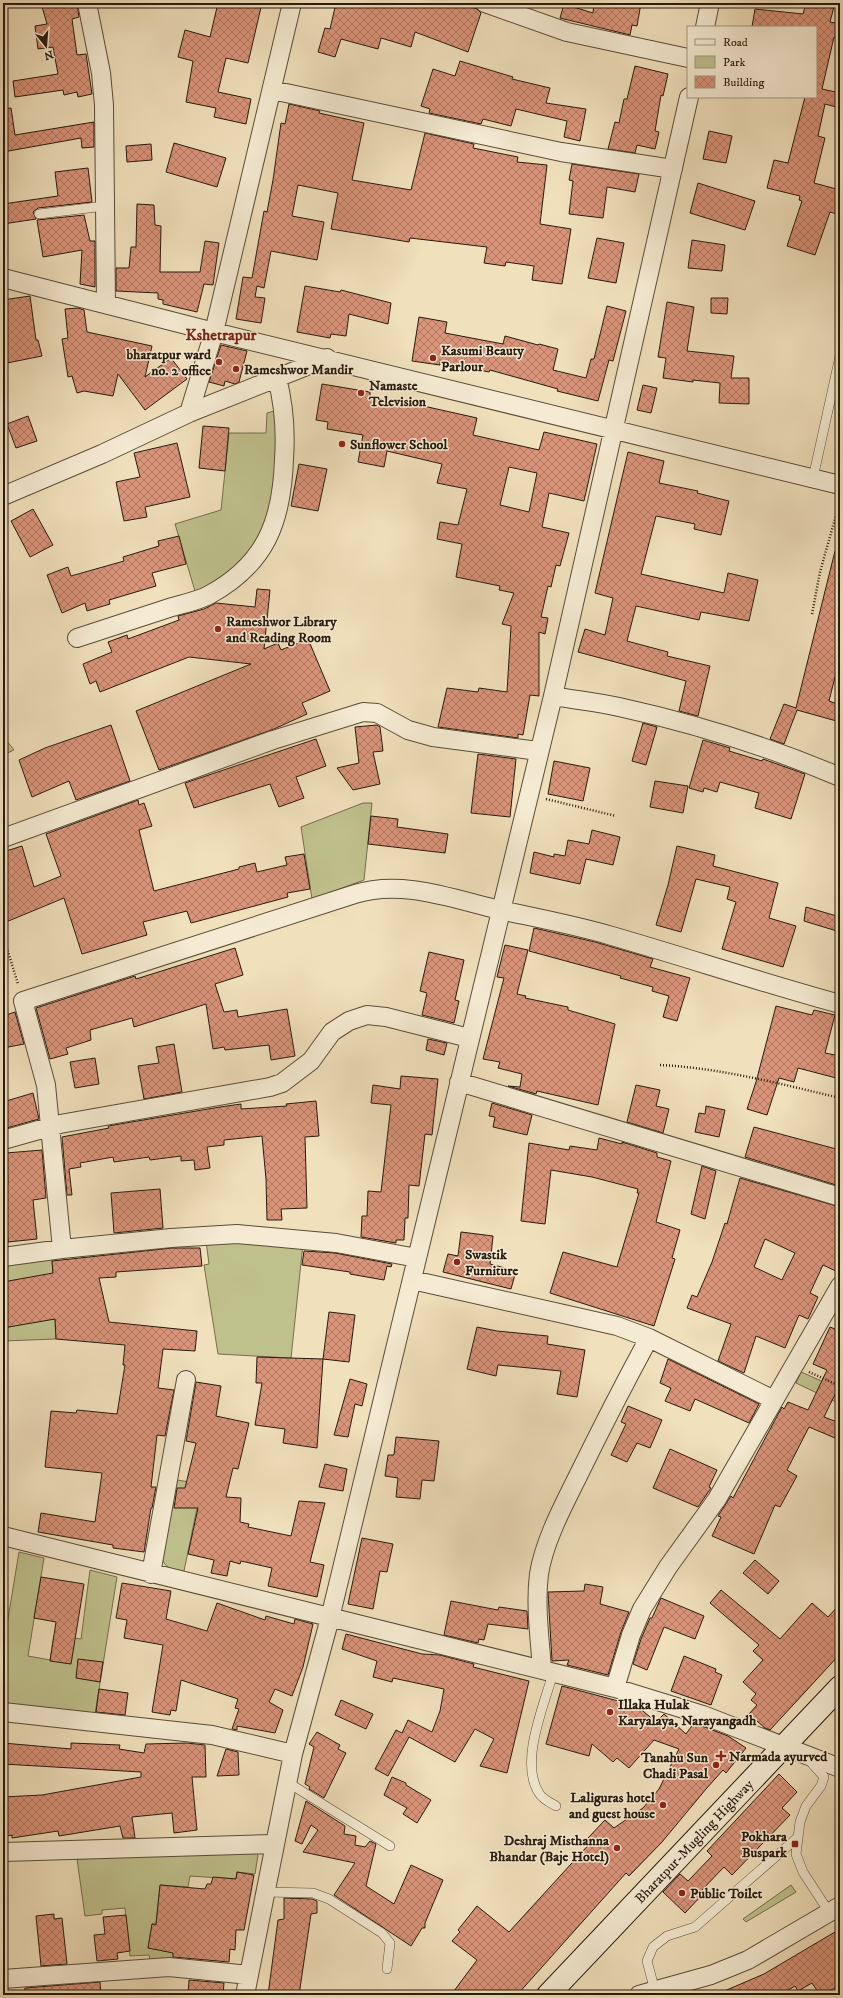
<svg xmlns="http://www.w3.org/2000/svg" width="843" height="1998" viewBox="0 0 843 1998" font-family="'IM FELL DW Pica',serif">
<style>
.green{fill:#bfc18d;stroke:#746e4d}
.building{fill:url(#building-cross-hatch);stroke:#281a0d;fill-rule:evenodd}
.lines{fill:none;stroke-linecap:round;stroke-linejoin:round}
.service-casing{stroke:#5a4c39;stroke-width:10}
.minor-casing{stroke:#5a4c39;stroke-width:20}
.secondary-casing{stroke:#281a0d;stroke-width:24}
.path{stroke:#281a0d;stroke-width:2.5;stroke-dasharray:1 2;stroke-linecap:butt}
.service{stroke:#f5ebd3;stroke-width:9}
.minor{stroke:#f5ebd3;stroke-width:18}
.secondary{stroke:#f5ebd3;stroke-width:22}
.poi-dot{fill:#8f2418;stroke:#f5ebd3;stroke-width:1.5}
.labels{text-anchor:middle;stroke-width:3;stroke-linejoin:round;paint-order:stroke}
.poi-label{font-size:14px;font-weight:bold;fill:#281a0d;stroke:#f5ebd3;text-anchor:start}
.street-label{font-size:14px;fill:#281a0d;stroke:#f5ebd3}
.quarter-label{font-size:16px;font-weight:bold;fill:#7a1f14;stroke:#f5ebd3}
</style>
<defs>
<pattern id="building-cross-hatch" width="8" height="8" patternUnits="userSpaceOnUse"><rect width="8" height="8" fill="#da947a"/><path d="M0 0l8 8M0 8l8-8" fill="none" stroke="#b17862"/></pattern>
</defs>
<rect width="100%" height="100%" fill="#f0e0bc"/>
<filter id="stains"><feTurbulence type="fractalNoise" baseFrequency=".005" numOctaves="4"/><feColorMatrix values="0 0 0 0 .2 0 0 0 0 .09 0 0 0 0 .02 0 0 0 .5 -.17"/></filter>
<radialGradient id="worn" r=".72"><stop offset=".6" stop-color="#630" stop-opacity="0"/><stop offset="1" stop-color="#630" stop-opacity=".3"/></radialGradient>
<!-- green -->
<path class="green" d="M278 410 279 431 271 516 244 561 209 587 195 591 175 524 221 510 229 433H266L267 413Z
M3 736 14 750 3 755Z
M363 803H372L364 880 312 899 301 827Z
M206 1241 303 1244 291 1358 218 1354 204 1265 209 1264Z
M52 1259 56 1339 3 1341V1264Z
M801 1372 840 1389V1404L796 1383Z
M171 1479 202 1484 184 1571C173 1569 164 1569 162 1557Z
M19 1552 44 1558 28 1656 50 1660 54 1635 81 1639 90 1570 117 1577 95 1714 3 1703V1649Z
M840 1830V1851C834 1844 834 1836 840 1830Z
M255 1852 258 1855 255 1874 237 1872 236 1879 190 1876 188 1887 160 1885 156 1923 152 1924 148 1948 166 1951 174 1935 173 1958 150 1960 149 1955 130 1956 125 1908 102 1910V1914L85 1916 77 1859Z
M791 1885 796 1892 746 1922 743 1919Z"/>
<!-- building -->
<path class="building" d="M41 3H77L79 17 72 19 77 55 86 54 92 94 78 97 77 92 64 95 63 90 15 97 13 81 58 74 53 47 38 49 35 26 47 24Z
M218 3H262L248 63 226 58 218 92 251 99 246 124 214 117 216 108 186 102 193 61 178 57 185 30 210 37Z
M336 3H458L477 9 481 13 468 52 415 32 411 47 381 38 378 49 341 39 335 57 318 52 325 28 330 29Z
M594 3H641L637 26 632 25 630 35 560 18 564 4 593 13Z
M806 3H835L830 22 840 24V39L834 37 822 89 840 93V108L825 104 818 136 825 138 814 183 840 190V215L830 212 815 255 787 246 802 201 799 200 800 196 767 188 774 160 788 163 805 97H816V27H752L755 9 803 14Z
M460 61 513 77 512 79 550 88 546 103 586 109 580 141 564 137 567 121 516 109 511 126 483 119 481 124 429 113 430 109 421 106 433 69 455 76Z
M635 66 668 74 663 96 661 95 655 131 659 132 655 149 637 145 635 153 608 149 615 122 619 123 624 99H627Z
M289 104 320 111 319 113 364 123 352 180 411 190 425 133 474 144 473 148 518 157 517 162 547 165 540 224 571 229 562 284 532 280 534 266 506 262 505 266 484 263 487 247 410 238 409 242 331 229 338 193 298 185 292 216 324 222 317 260 271 251 264 288 257 286 255 297 265 298 261 323 236 319 243 277 252 278 264 211 267 212 273 180 281 123 285 124Z
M11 108 15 135 94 122V147L82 148 81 138 3 152V109Z
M709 131 732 136 726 163 703 159Z
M174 143 226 158 217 187 166 172Z
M151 144 152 160 127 162 126 146Z
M572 164 639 174 635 192 607 187 603 218 569 214 573 181 569 180Z
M88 168 92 202 38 208 33 212 36 219 3 224V204L58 196 55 172Z
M698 183 755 201 745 230 690 213Z
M137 204 154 205 155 225 161 226 160 272H200L205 241 219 243 213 285 204 284 197 312 163 304V300L158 299V293L116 291V268H129L131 247H136Z
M84 215 90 241H95V287L80 284 82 250 43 257 37 220Z
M597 238 624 243 616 283 588 278Z
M692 240 725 245 722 271 688 268Z
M305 286 340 292 341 290 391 303 388 324 349 314 346 336 331 334 330 338 297 332Z
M30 296 36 340H38L42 356 7 363 4 347 6 346 3 325V300Z
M711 298H728L727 314 711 313Z
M667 302 694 307 687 351 734 356 731 378H749V404L719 403 720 383 693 380V382L663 378 666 358 658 357Z
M607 306 626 311 613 361 609 360 598 401 557 391 558 389 490 370 489 372 440 362V365L412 361 419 317 447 322 445 333 503 344 505 336 538 345 539 344 558 349 553 370 586 378 591 359H594Z
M78 308 84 310 87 332 152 346 145 377 171 358 187 379 145 410 118 374 113 396 84 391 77 393 72 376 68 377 62 339 68 338 65 309Z
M221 345 247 351 239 382 235 384 225 381 224 386 209 382Z
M322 384 370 392V397L419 405 477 418 473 435 539 450 544 432 597 444 584 501 549 493 542 527 569 533 560 566 556 565 551 587 548 586 541 617 548 618 545 634 539 632V696L530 695 523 735 518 734V738L438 727 447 688 478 692 479 688 507 692 511 626 502 624 514 593 499 590 500 586 456 577 462 544 437 539 440 522 458 525 467 489 437 483 442 464 387 451 384 467 358 462 363 435 327 429 328 422 316 420ZM509 467 537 473 529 512 500 505Z
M643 385 657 388 651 413 637 410Z
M28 416 37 441 16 448 7 424Z
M203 426 229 428 225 471 199 468Z
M177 443 190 497 145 507 147 517 124 521 116 482 140 477 134 453Z
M628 452 664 461 659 483 698 491 697 493 729 501 721 535 694 529 695 524 656 516 641 574 724 593 728 573 758 580 749 621 701 612 699 620 636 606 627 641 668 652 667 656 710 666 698 716 679 711 686 681 578 652 585 629 605 635 613 598 595 593Z
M299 464 327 469 318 511 291 506Z
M33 509 53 545 30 557 11 521Z
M179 536 186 564 152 573 156 586 109 600 110 604 87 611 85 603 62 613 47 575 68 567 71 576 124 561 123 557 159 546 158 541Z
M835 551H840V657L829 701 840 705V722L797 710 784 744 770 739 784 704 796 708Z
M257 589 270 590 264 649 278 643 281 650 308 639 330 691 302 703 307 714 274 729 159 770 136 711 251 664 189 657 100 692 96 681 90 684 83 664 112 652 108 642 127 635 128 639 179 620 178 616 204 609 216 603 255 607Z
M643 723 657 727 646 765 632 761Z
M111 725 130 781 76 800 69 781 32 797 19 760 45 748Z
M377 725 380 727 383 751 373 752 380 784 353 790 337 768 359 763 355 727Z
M316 739 326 766 296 777 304 798 279 807 270 784 194 808 185 783Z
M703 740 730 748 729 751 762 761 763 759 805 774 791 819 755 808 759 793 720 782 717 792 704 788 703 792 689 788Z
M478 754 516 759 510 817 471 813Z
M554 761 590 768 583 801 548 794Z
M655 781 688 786 683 813 650 807Z
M138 800 139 805 144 803 152 826 139 830 154 891 239 869V867L255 863 257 872 287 865 285 857 304 854 310 889 287 893 288 897 191 923 187 911 143 922 147 935 82 954 64 898 6 922 3 915V852L22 846 34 887 61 876 46 834Z
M371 816 398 819 397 827 448 834 445 853 368 844Z
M592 830 620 837 613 865 586 859 580 884 530 873 534 852 554 857V854L565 856 568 840 589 844Z
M677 846 715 855 713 866 778 883 769 918 796 926 783 967 722 949 736 902 727 899 730 887 696 879 681 932 656 925 668 885Z
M806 907 840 917V932L804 921Z
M534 928 595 942 653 959 650 967 690 978 677 1021 663 1017 669 996 652 991 653 987 620 978 621 976 529 951Z
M505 945 528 950 517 994 526 996 525 998 568 1007V1010L615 1024 598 1105 537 1091 536 1094 508 1086 520 1087 522 1074 498 1068 500 1062 483 1059 504 978 497 977Z
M235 948 243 975 215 984 224 1012 237 1010 238 1017 287 1009 295 1056 271 1060 269 1045 225 1050 224 1047 213 1049 206 1004 134 1027 132 1018 90 1030 91 1040 66 1048 68 1054 50 1059 36 1008 135 976 136 979Z
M429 952 464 960 455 1000 459 1001 454 1023 422 1015 427 993 420 991Z
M776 1006 812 1015 814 1010 835 1015 825 1053 840 1056V1079L798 1068 794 1082 779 1078 767 1115 747 1109 756 1082Z
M15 1012 24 1044 3 1048V1016Z
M428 1039 447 1043 444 1055 426 1050Z
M174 1044 182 1092 144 1099 138 1066 159 1063 156 1047Z
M95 1058 99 1084 75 1088 70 1062Z
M401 1076 438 1079 432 1135 425 1134 419 1186 409 1185 408 1218H405L404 1240H396V1243L361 1237 362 1216H367L368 1191 381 1192 391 1105 371 1103 373 1085 400 1089Z
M636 1085 660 1090 656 1106 669 1109 663 1133 627 1122Z
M33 1093 39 1119 3 1129V1102Z
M316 1101 319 1136 305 1137 307 1208 281 1209 282 1220H267L266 1179 262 1136 224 1140V1145L207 1147 210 1168 195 1170 194 1160 181 1161V1156L150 1160 149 1157 114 1162 113 1157 80 1163 81 1167 69 1169 72 1195H67L62 1137 109 1128 108 1126 220 1107 241 1104V1109L287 1106 286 1104Z
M492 1103 532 1115 527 1135 493 1127 495 1117 489 1116Z
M706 1106 725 1110 719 1137 695 1132 699 1113 705 1114Z
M754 1127 840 1150V1171L836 1185 745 1157Z
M599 1138 622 1144V1142L657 1153V1157L671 1161 656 1222 680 1230 672 1258 675 1259 654 1326 550 1293 563 1252 617 1267 639 1193H637L638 1189 592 1177 551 1170 545 1224 521 1221 529 1143 569 1150 570 1146 597 1150Z
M42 1150 46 1198 33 1200 37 1239 8 1242 5 1183H8L6 1153Z
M702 1166 716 1171 705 1219 691 1214Z
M740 1178 840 1207V1273L823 1265 810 1293 818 1297 808 1319 799 1315 785 1348 756 1336 744 1373 718 1361 731 1324 687 1308 692 1295 697 1297 712 1262 725 1223 727 1224ZM765 1239 795 1253 782 1280 754 1267Z
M160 1189 163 1228 114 1233 111 1193Z
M461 1232 493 1236 490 1264 516 1271 511 1289 443 1272 448 1254 458 1256Z
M172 1248H200L202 1266 116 1272V1277L99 1278 109 1322 197 1331 195 1351 163 1349 158 1388 174 1390 165 1436 157 1435 151 1487H156L152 1508H151L144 1552 113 1548V1545L38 1532 41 1513 95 1522 102 1473 45 1467 51 1411 76 1413 77 1410 117 1414 125 1365H123L125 1345 56 1339 55 1319 3 1328V1282L53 1273 52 1261Z
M304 1251 335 1253 392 1264 391 1267 387 1266 384 1280 350 1274V1272L302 1265Z
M329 1312 355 1315 349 1362 323 1359Z
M477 1327 497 1331 548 1336 547 1344 585 1350 577 1397 557 1394 561 1371 498 1365 496 1376 467 1369Z
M830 1327 840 1331V1384L824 1417 840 1423 835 1438 809 1427 787 1470 797 1476 780 1507 775 1505 754 1554 712 1536 721 1517 718 1516 731 1496 733 1498 782 1407 784 1409 788 1402 808 1410 827 1370 813 1364Z
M257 1357 323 1359 317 1448 283 1443 285 1429 255 1425 262 1383H256Z
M668 1359 759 1404 749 1423 695 1399 690 1411 665 1401 671 1388 660 1383Z
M350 1379 367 1384 362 1406 355 1404 348 1437 334 1435Z
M196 1382 221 1386 216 1416 249 1423 238 1469 233 1468 226 1497 241 1498 240 1522 249 1524 248 1527 291 1536 299 1501 325 1503 310 1562 324 1565 317 1597 268 1586 272 1568 241 1561 240 1564 230 1561 227 1576 211 1573 214 1560 188 1554 198 1508H174L177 1488H185L196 1443 186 1441Z
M628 1406 662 1420 650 1448 637 1443 627 1462 611 1455 626 1424 621 1422Z
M396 1437 439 1441 434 1481 422 1480 420 1499 396 1497 398 1478 385 1476 388 1455H394Z
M670 1449 717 1470 709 1487 711 1488 698 1507 653 1488Z
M325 1464 347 1469 343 1491 319 1487Z
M362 1538 393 1544 387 1572 380 1571 373 1609 348 1604Z
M755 1560 779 1581 768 1594 743 1573Z
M41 1577 84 1584 71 1664 50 1661 56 1622 34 1618Z
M122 1583 171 1591 166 1619 207 1631 217 1603 265 1620 266 1616 294 1624 295 1619 313 1624 303 1667 292 1696 275 1689 269 1702 283 1710 275 1733 237 1726V1730L232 1729 239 1709 235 1708 238 1699 181 1680 176 1711 171 1710 170 1715 152 1712 163 1645 124 1638 127 1620 116 1618Z
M585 1584 603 1587 600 1604 629 1612 621 1632 608 1675 567 1665 569 1660 552 1661 548 1592 584 1591Z
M721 1590 780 1639 812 1603 828 1617 840 1604V1654L770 1730 765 1728 749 1714 757 1705 751 1700 756 1694 743 1682 763 1660 753 1651 759 1645 710 1603Z
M661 1598 704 1616 695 1639 664 1627 647 1670 633 1664 641 1639 650 1618H652Z
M451 1601 498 1610 499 1607 527 1611 528 1629 488 1624 484 1640 479 1639 478 1643 444 1635Z
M346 1634 422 1654 440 1655 474 1664 473 1667 529 1681 507 1773 480 1766 494 1739 475 1729 455 1762 409 1737 388 1776 375 1769 396 1730 402 1733 408 1720 432 1732 440 1711 444 1689 393 1678 392 1682 373 1677 377 1661 342 1649Z
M684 1656 716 1669 715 1672 722 1675 711 1705 671 1691Z
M78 1659 103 1662 100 1682 76 1678Z
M562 1686 637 1706 656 1722 664 1714 686 1734 694 1723 697 1724 728 1736 746 1748 726 1773 723 1770 706 1789 662 1842 629 1876 626 1873 517 1995H451L477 1960 452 1941 460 1932 458 1930 477 1906 509 1932 592 1841 588 1838 605 1820 614 1828 643 1808 659 1789 679 1749 654 1740 629 1768 617 1758 613 1762 592 1744 589 1756 546 1744Z
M99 1689 128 1693 125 1715 96 1712Z
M341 1700 373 1714 366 1729 335 1715Z
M317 1732 340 1745 338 1749 346 1753 324 1798 309 1789 310 1787 305 1784 314 1747 309 1744Z
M3 1743 71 1749V1743L120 1745 119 1749 144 1753 146 1744 187 1743 205 1745 206 1777H192L197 1830 174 1833 172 1813 132 1817 135 1838H123L120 1826 59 1836 58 1831 12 1838V1835L3 1837V1797L42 1795 141 1777V1772L3 1764Z
M226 1749 238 1752 239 1775 217 1776Z
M779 1774 797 1792 782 1808 790 1815 732 1875 724 1867 700 1892 702 1895 685 1913 663 1892 680 1874 688 1881 712 1856 707 1851Z
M392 1777 406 1783V1785L431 1800 417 1823 403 1814 407 1808 384 1795Z
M306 1801 345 1826 344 1834 356 1836 355 1845 365 1847 370 1841 376 1844 366 1886 394 1904 411 1865 443 1880 425 1923V1928H422L411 1946 334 1895 355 1863 303 1852 318 1830 311 1825 302 1844 295 1841Z
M237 1872 254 1875 244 1930H236L235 1950 230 1949 229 1962 173 1957V1953L148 1948 152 1924 156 1925 160 1885 205 1889 207 1884H211L213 1877 236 1879Z
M284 1898 312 1899 317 1901V1913L311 1914 299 1995H268L278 1920 284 1919Z
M54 1914V1919L62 1918 67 1964 41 1966 36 1916Z
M126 1915 130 1951 117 1953 118 1959 97 1961 94 1935 105 1934 103 1917Z
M840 1929V1985L822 1995H820L812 1983 798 1991 795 1986 780 1995H715L764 1974Z
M189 1980 224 1983 223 1995H188Z
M100 1982 101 1995H24L25 1988Z"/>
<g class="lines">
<defs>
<path id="service" d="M39 214 105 206
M813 478 840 356
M553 1673C544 1706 519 1762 539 1793 542 1799 551 1803 556 1806
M808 1759 824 1777 821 1786 806 1806 800 1822 796 1854 803 1872 829 1912
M287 1782 390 1846
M266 1892 313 1893 329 1899 382 1933 390 1943 387 1969
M655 1991 647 1961 653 1947 667 1936 695 1927 797 1838"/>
<path id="minor" d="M87 3 101 73 104 105 106 304
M485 3 567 32 688 58
M705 27 710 3
M272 90 561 152 673 169
M3 278 214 332 840 485
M189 413 214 332 292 3
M3 496 102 454 189 413 327 358
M77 638C107 628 138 618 169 608 182 604 198 601 209 595 266 564 282 521 284 459 286 431 284 405 277 378
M553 696C575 700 597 702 619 707 692 723 772 748 840 777
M3 838 273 740 363 712 377 713 408 730 433 737 538 751
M459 1082 840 1197
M3 1140 60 1124 270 1087 282 1083 311 1061 332 1032 349 1021 367 1015 386 1017 469 1038
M62 1249 46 1085 23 1001 355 894C402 879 453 899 500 910 537 918 575 925 612 936 688 958 763 983 840 1004
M3 1257 62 1249 171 1238 237 1234 336 1243 417 1258
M412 1280 617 1326 649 1338 774 1400
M3 1536 615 1688 703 1715 840 1768
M151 1574 186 1380
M542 1670C540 1639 535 1605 539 1574 544 1542 563 1506 577 1478 600 1431 624 1384 649 1338
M615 1688 631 1635 642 1609 668 1567 717 1499 840 1286
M3 1712 212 1735 293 1754
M3 1852 274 1844
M3 1979 169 1967 249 1975
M245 1995 293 1754 330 1618 553 696 689 97
M639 1995 711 1975 748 1960 840 1906"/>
<g id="secondary">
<path id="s1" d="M548 1995 840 1687"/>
</g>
</defs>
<!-- service casing -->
<use href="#service" class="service-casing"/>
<!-- minor casing -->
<use href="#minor" class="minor-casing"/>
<!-- secondary casing -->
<use href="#secondary" class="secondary-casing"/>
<!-- path -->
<path class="path" d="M812 614 820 572 840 501
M546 799 616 816
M5 942 18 984
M660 1065C721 1068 781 1084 840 1098
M809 1372 840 1386"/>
<!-- service -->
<use href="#service" class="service"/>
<!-- minor -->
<use href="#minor" class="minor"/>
<!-- secondary -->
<use href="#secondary" class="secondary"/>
</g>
<!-- markers -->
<g class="poi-dot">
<circle cx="433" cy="358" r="4"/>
<circle cx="219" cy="362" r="4"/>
<circle cx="236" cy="369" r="4"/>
<circle cx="361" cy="393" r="4"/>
<circle cx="342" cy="444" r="4"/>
<circle cx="218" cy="629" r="4"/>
<circle cx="457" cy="1262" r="4"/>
<circle cx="610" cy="1712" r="4"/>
<path d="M719 1750h4v4h4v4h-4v4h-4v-4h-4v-4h4z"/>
<circle cx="716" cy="1765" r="4"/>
<circle cx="663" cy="1805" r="4"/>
<rect x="791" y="1840" width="8" height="8" rx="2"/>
<circle cx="617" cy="1848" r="4"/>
<circle cx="682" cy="1893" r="4"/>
</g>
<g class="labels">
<!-- poi labels -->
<g class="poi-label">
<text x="441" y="355">Kasumi Beauty<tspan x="441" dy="16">Parlour</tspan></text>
<text x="211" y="359" text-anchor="end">bharatpur ward<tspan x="211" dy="16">no. 2 office</tspan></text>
<text x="244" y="374">Rameshwor Mandir</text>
<text x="369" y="390">Namaste<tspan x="369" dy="16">Television</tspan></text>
<text x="350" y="449">Sunflower School</text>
<text x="226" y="626">Rameshwor Library<tspan x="226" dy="16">and Reading Room</tspan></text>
<text x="465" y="1259">Swastik<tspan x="465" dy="16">Furniture</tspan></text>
<text x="618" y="1709">Illaka Hulak<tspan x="618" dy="16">Karyalaya, Narayangadh</tspan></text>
<text x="729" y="1761">Narmada ayurved</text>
<text x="708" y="1762" text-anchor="end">Tanahu Sun<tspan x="708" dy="16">Chadi Pasal</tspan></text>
<text x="655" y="1802" text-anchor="end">Laliguras hotel<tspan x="655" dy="16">and guest house</tspan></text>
<text x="787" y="1841" text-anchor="end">Pokhara<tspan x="787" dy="16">Buspark</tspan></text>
<text x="609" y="1845" text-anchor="end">Deshraj Misthanna<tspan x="609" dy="16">Bhandar (Baje Hotel)</tspan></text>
<text x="690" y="1898">Public Toilet</text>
</g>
<!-- street labels -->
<g class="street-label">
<text dy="5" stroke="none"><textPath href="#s1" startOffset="212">Bharatpur-Mugling Highway</textPath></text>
</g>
<!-- quarter labels -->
<g class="quarter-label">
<text x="221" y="340">Kshetrapur</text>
</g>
</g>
<!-- margin -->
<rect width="843" height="1998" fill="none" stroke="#f0e0bc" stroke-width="16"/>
<rect x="4" y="4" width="835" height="1990" fill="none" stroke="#281a0d" stroke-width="2"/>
<rect x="8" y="8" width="827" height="1982" fill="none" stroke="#281a0d"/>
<!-- legend -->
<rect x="687" y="26" width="130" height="72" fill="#f5ebd3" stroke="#a39784"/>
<rect x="695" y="39" width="20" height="6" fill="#f5ebd3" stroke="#a39784"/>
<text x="723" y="46" font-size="12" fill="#281a0d">Road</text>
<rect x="695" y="56" width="20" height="12" fill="#bfc18d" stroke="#a39784"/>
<text x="723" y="66" font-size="12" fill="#281a0d">Park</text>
<rect x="695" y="76" width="20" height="12" fill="url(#building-cross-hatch)" stroke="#a39784"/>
<text x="723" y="86" font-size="12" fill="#281a0d">Building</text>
<!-- north arrow -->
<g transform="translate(46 46) rotate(163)" stroke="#f5ebd3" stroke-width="3" paint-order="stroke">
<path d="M0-3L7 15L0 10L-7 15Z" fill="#281a0d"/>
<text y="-6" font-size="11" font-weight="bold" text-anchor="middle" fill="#281a0d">N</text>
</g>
<rect width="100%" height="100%" filter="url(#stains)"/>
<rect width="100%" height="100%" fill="url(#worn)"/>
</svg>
